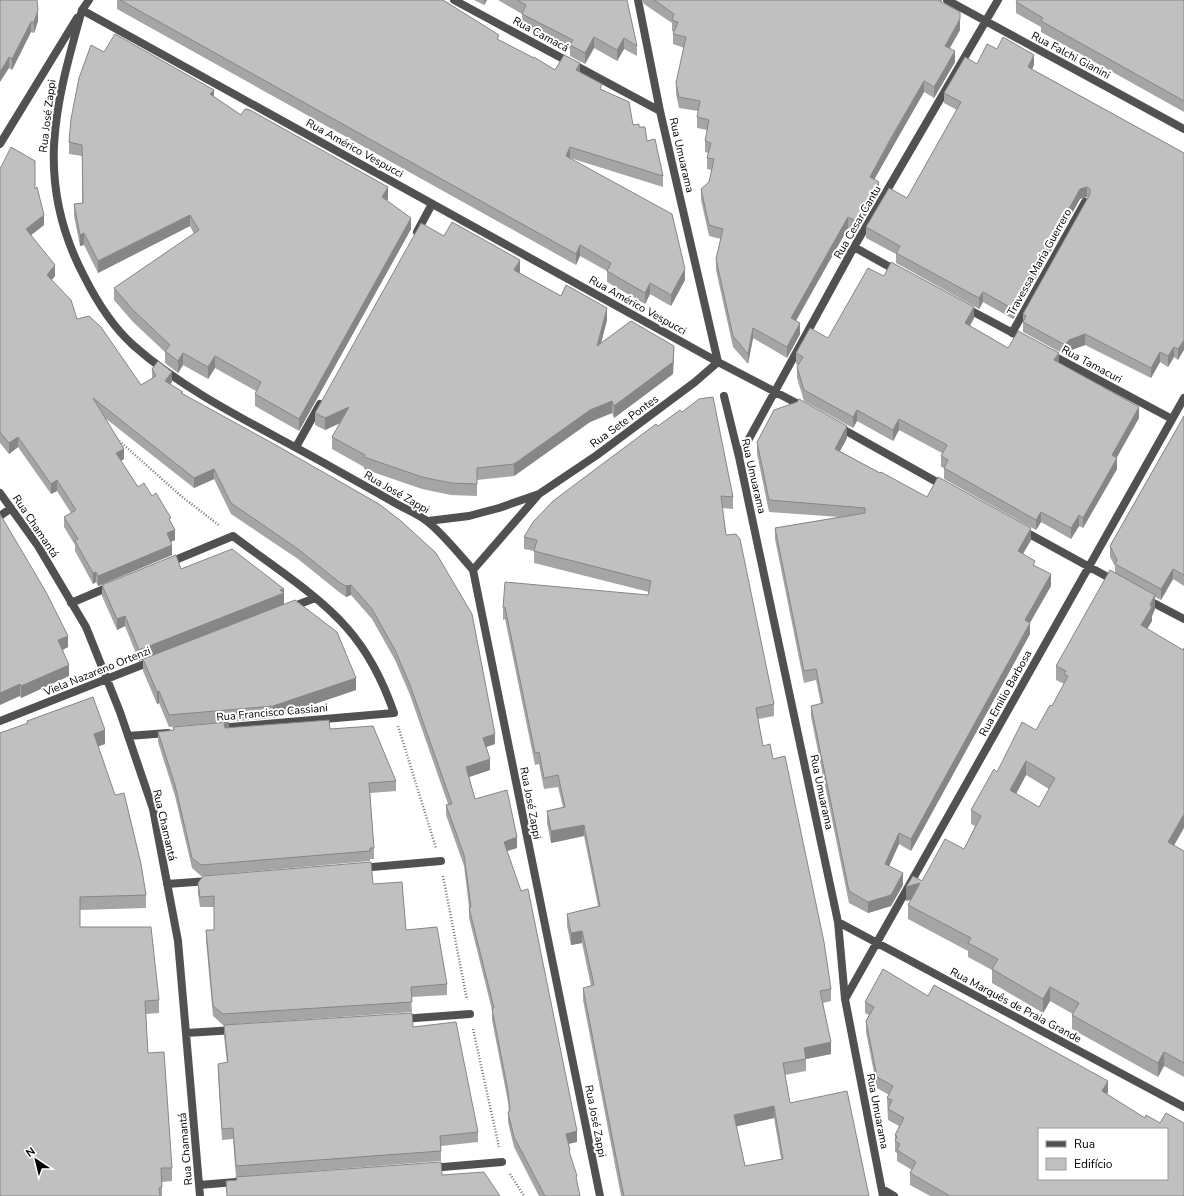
<svg xmlns="http://www.w3.org/2000/svg" width="1184" height="1196" viewBox="0 0 1184 1196" font-family="'Nunito Sans',sans-serif">
<style>
.lines{fill:none;stroke-linecap:round;stroke-linejoin:round}
.path{stroke:#737373;stroke-width:2.5;stroke-dasharray:1 2;stroke-linecap:butt}
.lane{stroke:#515151;stroke-width:8}
.street{stroke:#515151;stroke-width:8}
.wall{fill:#a5a5a5;fill-rule:evenodd}
.shaded-wall{fill:#868686}
.building{fill:#c0c0c0;stroke:#868686;fill-rule:evenodd}
.labels{text-anchor:middle;stroke-width:4;stroke-linejoin:round;paint-order:stroke}
.street-label{font-size:11px;fill:#000;stroke:#fff}
</style>
<rect width="100%" height="100%" fill="#fff"/>
<g class="lines">
<!-- path -->
<path class="path" d="M117 439 181 496 220 526
M398 726 436 848
M443 876 467 1000
M473 1029 499 1147
M510 1174 524 1196"/>
<!-- lane -->
<path class="lane" d="M417 232 432 204
M296 447 320 404"/>
<!-- street -->
<path class="street" d="M89 0 82 10C55 106 34 181 84 276 96 300 112 326 133 345 188 394 260 427 324 463 347 476 371 489 395 503 405 509 419 514 428 522 445 536 459 554 473 570L600 1196
M454 0 660 111
M638 0 660 111 718 362
M947 0 1184 129
M82 10 718 362 804 407
M0 144 77 18
M854 247 897 271
M966 308 1024 339
M1012 333 1085 202
M1050 354 1172 419
M724 396 739 457 838 922 845 999 883 1196
M839 427 944 486
M739 457 854 247 998 0
M0 493 38 546 86 627 120 712 153 809 178 941 200 1196
M0 516 11 508
M428 521 469 516 499 508 539 494 597 455 695 382 718 362
M1022 530 1115 581
M168 563 233 536C268 563 319 595 347 628 369 653 383 681 394 713L219 728
M473 570 539 494
M1146 599 1184 619
M71 603 111 586
M289 608 315 598
M0 721 152 661
M128 736 168 733
M361 868 441 861
M167 884 208 881
M838 922 1184 1107
M845 999 1184 398
M402 1019 470 1014
M186 1033 235 1030
M431 1168 502 1162
M199 1185 236 1182
M882 1189 894 1196"/>
</g>
<!-- wall -->
<path class="wall" d="M0 0 38 21 34 33 31 32 12 70 9 68Z
M117 0H443L499 40 555 70 580 72 602 90 633 125 639 127 647 141 663 176V187L570 158 685 280 671 306 650 294 645 304 607 282V271L580 256 576 265 117 9Z
M474 0H487L484 5Z
M498 0H627L637 46V56L624 49 617 61 594 48 585 64 570 56V49L522 25V14Z
M642 0H942V2L960 30 950 48 955 62 934 98 924 92 892 147 874 179 879 193 856 232 848 228 796 321 800 334 787 358 753 338 748 364 733 347 716 270V259L721 239 709 236 701 200V189L709 182 712 170 707 169V158L708 153 705 152V141L707 130 697 128V117L698 111 679 108 676 94V83L684 48 673 44V34L674 32 672 31V23L644 4Z
M1184 0V112L1041 32V27L1016 13V2Z
M997 49 1034 65 1032 69 1184 153 1178 360 1174 357 1168 367 1160 362 1151 378 1085 345 1069 351 1065 355 1023 332V314L1088 198 1087 197 1080 199 1013 319 983 302 979 309 896 263V254L866 238V227L907 198 957 110 944 103V93L977 64Z
M104 52 214 97 241 115 388 199 387 201 411 229 299 431 255 406V394L256 391 215 368 208 379 183 365 178 373 165 363V352L133 322 114 300V288L194 234 190 226 98 273 84 245 80 246 74 216V204L82 203V156L69 154V142Z
M0 169 35 189 44 225 31 235 55 276 52 280 77 319 141 385 152 378V369L172 382 170 384 183 394 495 744 486 747 490 770 469 777 475 799 517 848 507 851 577 1142 569 1144 570 1156 580 1196H539L514 1147 508 1122V1112H509L508 1102 492 1020V1010L469 918V907L464 866 446 815V805L448 804 410 695 395 660 372 619 351 595 346 597 339 592 298 559 231 514 214 479 194 488 105 418 124 459 121 461 138 487 152 496 171 523 175 540 171 542 172 555 98 586 96 582 93 584 75 551V545L64 527V517L71 513 57 491 51 494 18 447 9 454 0 443Z
M444 236 520 272V273L561 296 607 320 601 344 674 358 673 374 614 418 612 413 590 422 514 476 477 480V496L451 495 422 489 364 469V467L332 449V437L340 423 325 430 315 425V413Z
M884 276 974 318 970 326 1008 348 1059 363 1139 418 1116 458 1117 469 1083 528 1079 526 1071 539 1041 522 1036 530 944 479V468L941 467V456L942 453 899 430 893 441 857 421 853 428 804 401 797 378V367L798 365 796 364V353L828 338Z
M1184 416V586L1173 579 1161 600 1155 597V609L1152 616V621L1147 629 1174 846 1184 851V1077L1164 1066 1158 1077 1072 1029V1015L1073 1014 1050 1001 1043 1013 992 983V970L968 957V951L908 919V905L911 900 906 901 922 881 964 849 975 826 971 824V810L997 772 1036 730 1052 706 1064 684 1056 680V666L1115 573V566L1110 557V546ZM1026 775 1049 789 1039 807 1016 794Z
M656 424 733 497V509L722 508 726 535 774 704V716L758 719 763 746 773 759 831 989V1001L823 1003 831 1054 806 1059V1071L785 1075 790 1103 869 1196H621L583 1000V988L591 986 582 943 571 945 567 926V914L598 906 584 836 551 843 547 823V811L563 807 558 787 544 789 539 764 535 765 505 619 503 620V608L648 595 649 592 534 563V551L524 549V537ZM774 1118 781 1159 745 1166 736 1126Z
M847 438 840 451 880 473 927 497 1031 540 1023 554 1035 566 1051 586 1030 623V634L911 851 899 844 889 866 903 885 891 906 868 913 849 903 811 717V706L821 704 816 680 804 683 775 539V528L840 517 769 512 757 454V442Z
M0 514 68 647 63 650 69 676 21 698 20 696Z
M181 569 284 589V604L356 690 273 718 169 727 159 703 157 704 143 671V659L139 661 125 626 117 630 102 596V585Z
M27 721 105 744 98 746 146 895V908L80 910V927L159 1000V1013L146 1014 148 1053 172 1168V1181L162 1182V1196H0Z
M173 727 330 729 396 781V791L370 793 374 848V859H370V861L201 876 192 868 175 796 158 742V732L173 731Z
M198 883 373 884 406 930 447 984V995L411 997 412 1012 223 1025 213 1016 206 940V930H214V907H200L198 894Z
M928 996 1108 1092 1107 1094 1184 1196H930L910 1185V1173L912 1170 897 1161V1153L895 1152V1135L899 1126 888 1120 887 1098 889 1095 877 1088 866 1032V1021L869 1015 865 1013V1002Z
M224 1025 413 1027 478 1132V1142L441 1146V1161L236 1177 233 1139 222 1140 220 1107 218 1075V1064L227 1063 224 1036Z"/>
<!-- shaded-wall -->
<path class="shaded-wall" d="M484 0H487L484 5Z
M38 10V21L34 33V22Z
M960 19V30L945 56V46Z
M31 22V32L12 70V59Z
M594 37V48L585 64V53Z
M624 38V49L617 61V50Z
M955 51V62L934 98V87Z
M1034 55V65L1028 77V67Z
M9 57V68L0 82V72Z
M580 63V74L576 70Z
M924 81V92L870 187V177Z
M214 90V102L210 94Z
M570 147V158L566 156Z
M879 182V193L856 232V221Z
M388 187V199L382 209V197Z
M1087 187V197L1080 199 1013 319V309L1080 189Z
M44 215V225L26 239V229Z
M190 215V226L98 273V261Z
M848 217V228L791 329V318Z
M411 218V229L299 431V419Z
M84 233V245L80 246V235Z
M580 245V256L576 265V254Z
M520 260V272L514 282V270Z
M55 265V276L47 285V275Z
M685 269V280L671 306V295Z
M650 283V294L645 304V293Z
M983 292V302L979 309V298Z
M974 307V318L965 334V323Z
M607 308V320L597 358V346Z
M800 323V334L787 358V347Z
M753 328V338L748 364V354Z
M1085 334V345L1069 351 1065 355V345L1069 340Z
M1184 340V350L1178 360V349Z
M674 346 673 374 614 418V406Z
M1174 347V357L1168 367V356Z
M1160 352V362L1151 378V368Z
M183 353V365L178 373V361Z
M1059 353V364L1054 360Z
M215 356V368L208 379V367Z
M172 372V382L165 391V381Z
M612 401V413L590 422 514 476V464L590 410Z
M349 407V419L325 430V418Z
M1139 407V418L1112 466V455Z
M857 410V421L853 428V417Z
M899 419V430L893 441V430Z
M847 426V438L835 460V449Z
M18 437V447L9 454V443Z
M124 449V459L116 463V453Z
M1117 458V469L1083 528V518Z
M214 469V479L194 488V478Z
M57 480V491L51 494V484Z
M1041 512V522L1036 530V520Z
M1079 515V526L1071 539V528Z
M1031 528V540L1018 562V551Z
M175 530V540L167 543V533Z
M172 545V555L98 586V576Z
M1173 569V579L1161 600V589Z
M96 572V582L93 584V573Z
M1051 574V586L1025 631V620Z
M351 585V595L346 597V586Z
M284 589V604L139 661V650Z
M1155 595V609L1152 616V621L1141 639V625L1150 605Z
M125 616V626L117 630V619Z
M1030 623V634L911 851V839Z
M68 636V647L58 652V640Z
M69 665V676L21 698V686Z
M356 678V690L273 718V706Z
M20 684V696L0 705V693Z
M159 691V703L157 704V692Z
M229 722V733L224 734V724Z
M105 730V744L94 748V734Z
M495 734V744L483 748V738Z
M490 759V770L466 778V767Z
M1026 761V775L1010 805V790Z
M1184 814V828L1168 856V842Z
M584 825V836L551 843V831Z
M899 833V844L885 875V864Z
M517 837V848L504 852V842Z
M903 873V885L891 906 868 913V902Z
M920 883V897L906 901V887Z
M582 931V943L571 945V933Z
M1050 987V1001L1043 1013V999Z
M831 1042V1054L806 1059 804 1048Z
M1164 1052V1066L1158 1077V1063Z
M1108 1081V1092L1102 1102V1091Z
M774 1106V1118L734 1127V1115Z
M577 1131V1142L566 1144V1134Z"/>
<!-- building -->
<path class="building" d="M0 0H37L38 10 34 22H31L12 59 9 57 0 72Z
M120 0H443L499 35 497 39 534 58V57L555 70 564 55 580 63 576 70 602 84 600 89 629 102 633 125 639 124V127H645L647 141 655 139 663 176 570 147 566 156 672 214 685 269 671 295 650 283 645 293 607 271 611 263 580 245 576 254Z
M517 0H627L637 46 624 38 617 50 594 37 585 53 570 45 573 40 522 14 526 5Z
M654 0H938L960 12V19L945 46 955 51 934 87 924 81 892 136 870 177 879 182 856 221 848 217 791 318 800 323 787 347 753 328 748 354 733 336 716 259 723 229 709 225 701 189 709 182 714 159 707 158 711 143 705 141 709 120 697 117 700 101 679 97 676 83 686 37 673 34 678 22 672 20 674 14Z
M1017 0H1184V101L1041 21 1043 18 1016 2Z
M115 34 214 90 210 94 241 115 245 109 250 110 388 187 382 197 411 218 299 419 255 394 261 382 215 356 208 367 183 353 178 361 165 351 170 345 133 310 114 288 199 230 190 215 98 261 84 233 80 235 74 204 83 203 82 145 69 142 71 119 79 78 91 45 104 52Z
M1003 37 1034 55 1028 67 1035 71 1184 153V340L1178 349 1174 347 1168 356 1160 352 1151 368 1085 334 1069 340 1065 345 1023 322 1026 316 1023 314 1090 194V189L1087 187 1080 189 1013 309 983 292 979 298 896 253 900 246 866 227 889 188 907 198 961 102 944 93 965 57 977 64 987 44 997 49Z
M11 147 35 161V189L37 187 44 215 26 229 55 265 47 275 71 300 77 319 89 316 101 327 141 385 156 376 152 369 158 361 172 372 165 381 183 392 181 393 274 444 379 504 401 521 436 553 472 614 495 734 483 738 490 759 466 767 475 799 507 790 517 837 504 842 521 891 528 889 577 1131 566 1134 570 1150 569 1151 577 1176 576 1177 580 1196H545L514 1137 508 1112 510 1111 508 1091 492 1009 494 1008 469 908 471 907 464 855 446 805 452 804 410 685 395 650 372 609 351 585 346 586 339 582 298 549 231 503 214 469 194 478 93 398 124 449 116 453 138 487 144 483 152 496 156 493 171 518 169 519 175 530 167 533 172 545 98 576 96 572 93 573 75 541 78 539 64 517 76 510 57 480 51 484 18 437 9 443 0 432V169Z
M452 222 520 260 514 270 561 296 566 285 607 308 597 346 631 321 674 346 673 362 614 406 612 401 590 410 514 464 477 468V484L451 483 422 477 364 457 365 455 332 437 349 407 325 418 315 413 421 223 444 236Z
M891 262 974 307 965 323 1008 348 1018 331 1059 353 1054 360 1139 407 1112 455 1117 458 1083 518 1079 515 1071 528 1041 512 1036 520 944 468 948 460 941 456 947 445 899 419 893 430 857 410 853 417 804 390 797 367 803 357 796 353 810 328 828 338 868 268 884 276Z
M713 397 733 497 721 496 726 535 736 534 740 539 774 704 756 708 763 746 770 744 773 759 785 756 824 942 831 989 820 991 831 1042 804 1048 806 1059 783 1063 790 1103 847 1091 869 1196H624L618 1167 583 988 594 985 582 931 571 933 567 914 600 906 584 825 551 831 547 811 565 807 558 775 544 778 539 752 535 753 505 607 503 608 505 582 648 595 651 581 534 551 537 540 524 537 533 522 553 501 609 459 656 424 658 426 680 410 682 412 699 399ZM774 1106 783 1159 745 1166 734 1115Z
M799 399 847 426 835 449 880 473 881 472 927 497 938 477 1031 528 1018 551 1035 561 1033 565 1051 574 1025 620 1030 623 911 839 899 833 885 864 903 873 891 895 868 902 849 891 811 706 823 703 816 669 804 671 775 528 865 513V508L769 500 757 442 774 410 797 402Z
M1184 416V575L1173 569 1161 589 1115 564 1117 560 1110 546Z
M0 514 46 592 68 636 58 640 69 665 21 686 20 684 0 693Z
M232 549 284 589 280 590 284 593 139 650 125 616 117 619 102 585 176 555 181 569Z
M1110 570 1155 595 1150 605 1152 607 1141 625 1183 650 1184 648V814L1168 842 1184 851V1063L1164 1052 1158 1063 1072 1015 1079 1003 1050 987 1043 999 992 969 998 959 968 943 971 938 908 905 920 883 906 887 913 876 922 881 945 839 964 849 981 816 971 810 994 769 997 772 1022 722 1036 730 1050 705 1052 706 1068 676 1064 674 1066 671 1056 666ZM1026 761 1055 778 1039 807 1010 790Z
M295 600 337 632 356 678 273 706 169 715 159 691 157 692 143 659Z
M93 697 105 730 94 734 115 795 124 793 141 864 146 895 80 897V927H151L159 1000 145 1001 148 1053 164 1052 172 1168H161L162 1187 159 1188 160 1196H0V733L28 723 27 721Z
M329 720 330 729 373 726 396 781 369 783 374 848H370V851L201 865 192 858 175 785 158 732 174 730 173 727 229 722 224 724 225 728Z
M371 862 373 884 402 882 406 930 437 927 447 984 411 987 412 1002 223 1014 213 1006 206 930H214V896L200 897 198 883 203 876Z
M883 969 928 996 934 985 1108 1081 1102 1091 1145 1118 1146 1115 1160 1123 1166 1113 1184 1123V1196H950L910 1173 916 1162 897 1150 900 1144 895 1141 897 1136 895 1135 904 1118 888 1109 892 1100 887 1098 893 1086 877 1077 866 1021 874 1007 865 1002ZM1039 1129H1167V1179H1039Z
M412 1013 413 1027 456 1022 478 1132 440 1136 441 1151 236 1166 233 1128 222 1129 218 1064 228 1062 224 1025Z
M441 1162 442 1175 484 1172 500 1196H227L226 1181 237 1180 236 1177Z"/>
<g class="labels">
<!-- street labels -->
<g class="street-label">
<text transform="translate(541 34) rotate(28)" y="4">Rua Camacá</text>
<text transform="translate(1071 55) rotate(28)" y="4">Rua Falchi Gianini</text>
<text transform="translate(47 116) rotate(-83)" y="4">Rua José Zappi</text>
<text transform="translate(355 148) rotate(29)" y="4">Rua Américo Vespucci</text>
<text transform="translate(682 155) rotate(77)" y="4">Rua Umuarama</text>
<text transform="translate(857 222) rotate(-60)" y="4">Rua Cesar Cantu</text>
<text transform="translate(1039 262) rotate(-61)" y="4">Travessa Maria Guerrero</text>
<text transform="translate(638 305) rotate(29)" y="4">Rua Américo Vespucci</text>
<text transform="translate(1092 364) rotate(28)" y="4">Rua Tamacuri</text>
<text transform="translate(624 421) rotate(-36)" y="4">Rua Sete Pontes</text>
<text transform="translate(754 476) rotate(77)" y="4">Rua Umuarama</text>
<text transform="translate(397 492) rotate(30)" y="4">Rua José Zappi</text>
<text transform="translate(36 526) rotate(56)" y="4">Rua Chamantá</text>
<text transform="translate(97 671) rotate(-22)" y="4">Viela Nazareno Ortenzi</text>
<text transform="translate(1005 693) rotate(-61)" y="4">Rua Emilio Barbosa</text>
<text transform="translate(272 712) rotate(-5)" y="4">Rua Francisco Cassiani</text>
<text transform="translate(822 792) rotate(78)" y="4">Rua Umuarama</text>
<text transform="translate(531 803) rotate(79)" y="4">Rua José Zappi</text>
<text transform="translate(165 825) rotate(77)" y="4">Rua Chamantá</text>
<text transform="translate(1016 1005) rotate(28)" y="4">Rua Marquês de Praia Grande</text>
<text transform="translate(878 1111) rotate(79)" y="4">Rua Umuarama</text>
<text transform="translate(596 1121) rotate(79)" y="4">Rua José Zappi</text>
<text transform="translate(185 1149) rotate(-95)" y="4">Rua Chamantá</text>
</g>
</g>
<!-- legend -->
<rect x="1038" y="1128" width="130" height="52" fill="#ffffff" stroke="#999999"/>
<rect x="1046" y="1141" width="20" height="6" fill="#515151" stroke="#999999"/>
<text x="1074" y="1148" font-size="12" fill="#000000">Rua</text>
<rect x="1046" y="1158" width="20" height="12" fill="#c0c0c0" stroke="#999999"/>
<text x="1074" y="1168" font-size="12" fill="#000000">Edifício</text>
<!-- north arrow -->
<g transform="translate(36 1160) rotate(325)" stroke="#ffffff" stroke-width="3" paint-order="stroke">
<path d="M0-3L7 15L0 10L-7 15Z" fill="#000000"/>
<text y="-6" font-size="11" font-weight="bold" text-anchor="middle" fill="#000000">N</text>
</g>
</svg>
